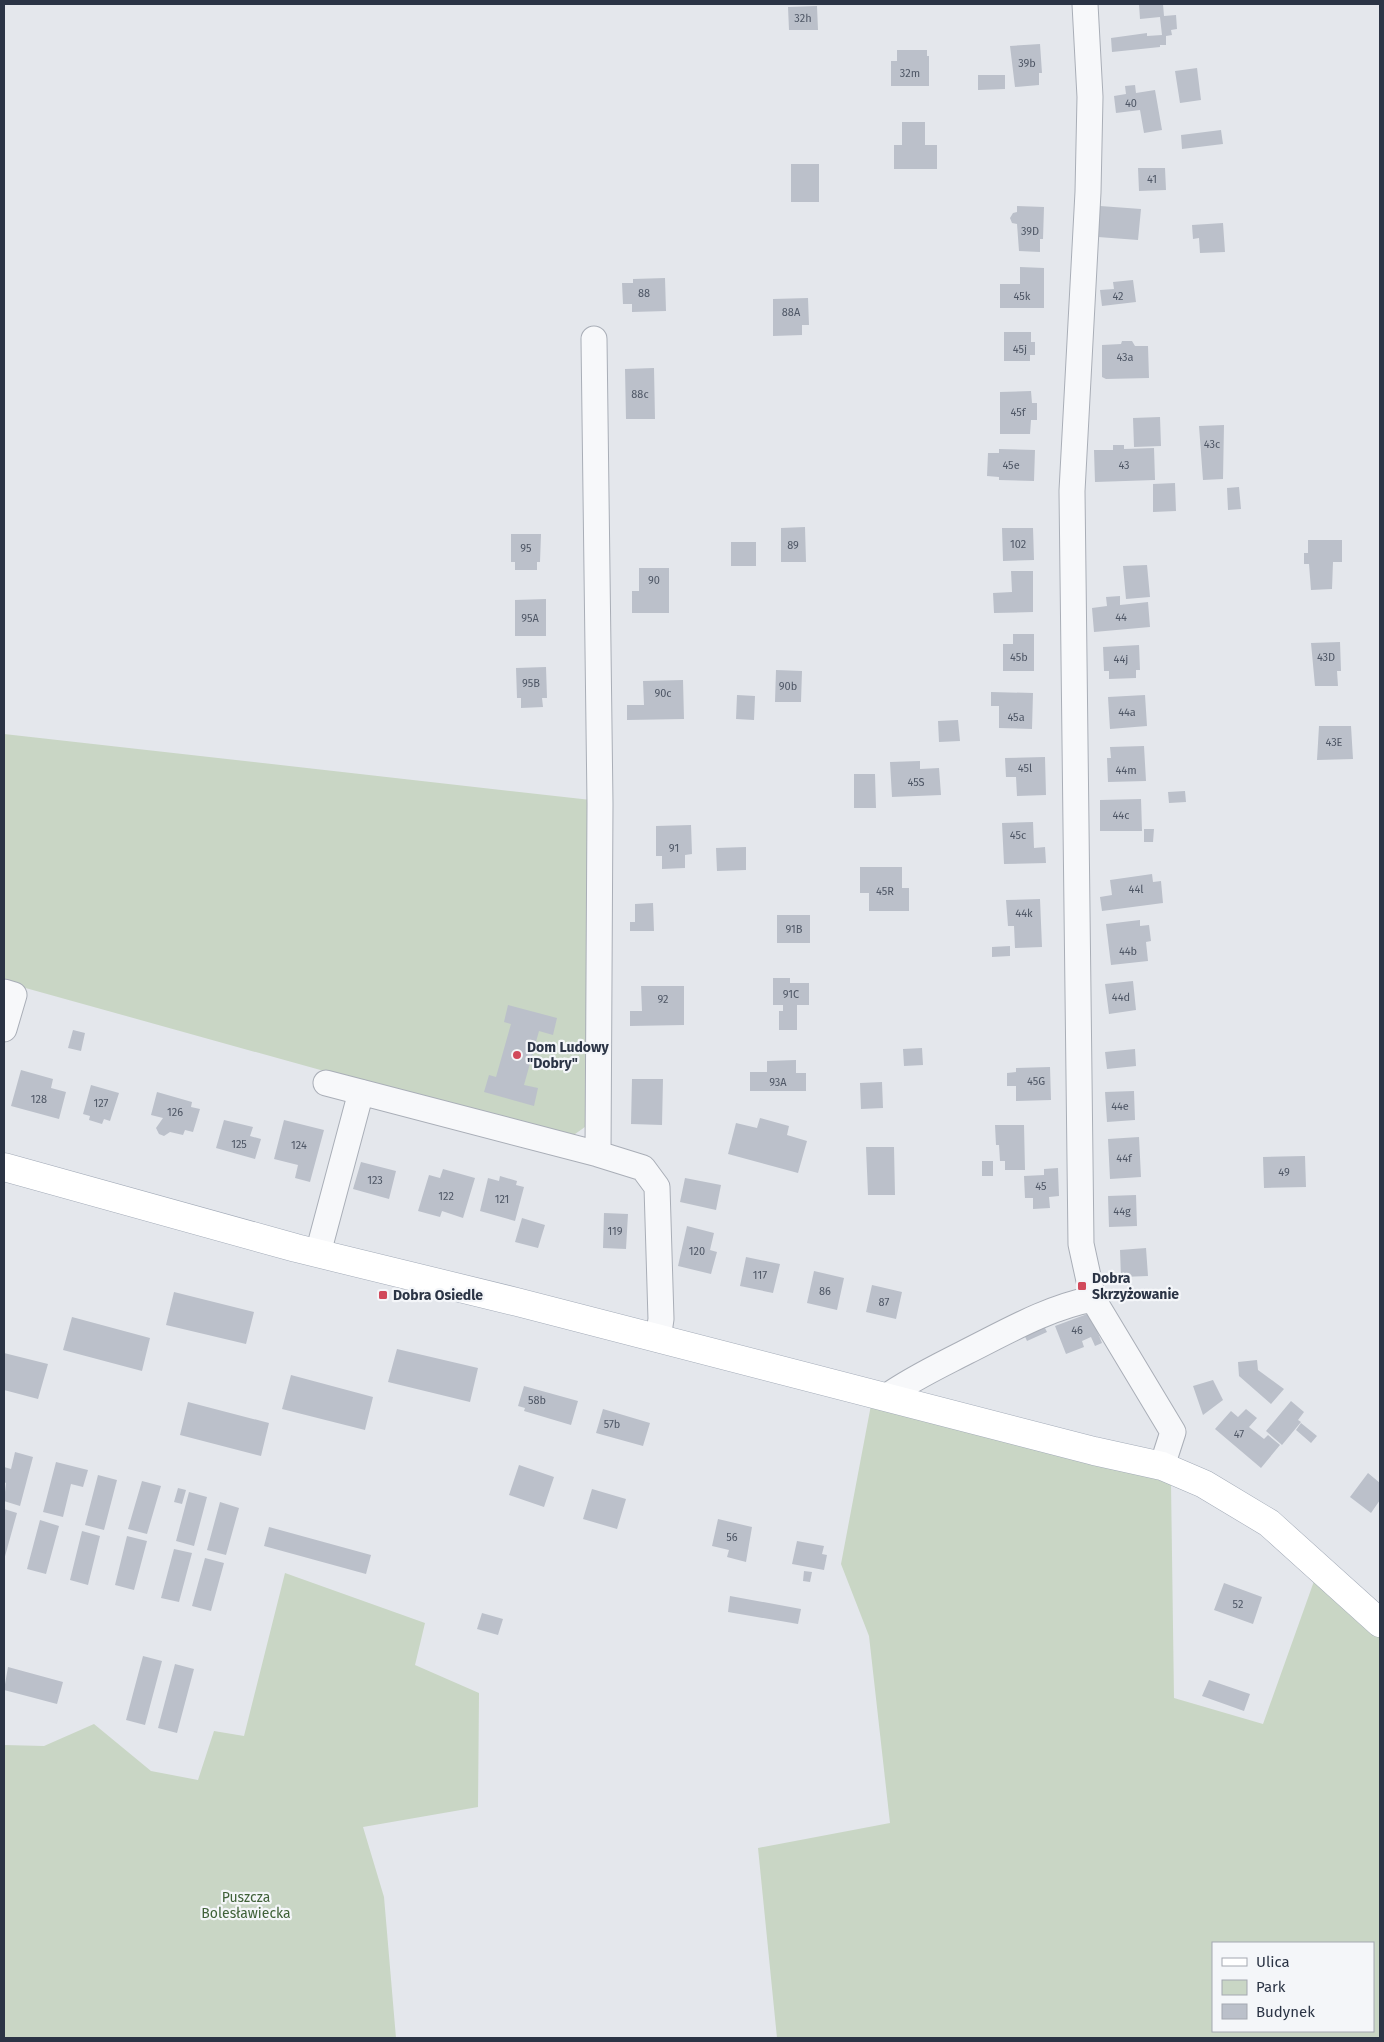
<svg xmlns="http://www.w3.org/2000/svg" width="1384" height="2042" viewBox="0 0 1384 2042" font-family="'Fira Sans',sans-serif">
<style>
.green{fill:#c9d6c5;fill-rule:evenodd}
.building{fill:#bbc0ca}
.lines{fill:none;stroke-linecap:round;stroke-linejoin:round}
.minor-casing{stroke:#a9aeb7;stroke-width:27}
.major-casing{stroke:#a3abb8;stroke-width:29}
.minor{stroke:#f7f8fa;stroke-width:25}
.major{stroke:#fff;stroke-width:28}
.poi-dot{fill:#d1495b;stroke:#f4f6f9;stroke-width:2}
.labels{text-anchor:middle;stroke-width:4.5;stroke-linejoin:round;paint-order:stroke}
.number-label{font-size:11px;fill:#4f5766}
.poi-label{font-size:14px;font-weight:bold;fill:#2b3445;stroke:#f4f6f9;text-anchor:start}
.park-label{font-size:14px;fill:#3f6138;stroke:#f4f6f9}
</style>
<rect width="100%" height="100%" fill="#e4e7ec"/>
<!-- green -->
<path class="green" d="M4 734 591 800 592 1122 568 1139 4 982Z
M871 1405 1171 1483 1174 1698 1263 1724 1318 1570 1380 1624V2038H777L758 1848 890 1823 869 1636 841 1564ZM1213 1943H1373V2031H1213Z
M285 1573 425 1623 415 1665 479 1693 478 1807 363 1827 384 1897 396 2038H4V1745L44 1746 94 1724 151 1771 198 1780 214 1731 244 1736Z"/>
<!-- building -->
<path class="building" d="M1139 4H1163L1164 16 1176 15 1177 29 1171 30 1172 35 1166 36V45H1160V47L1112 52 1111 38 1147 33V36L1162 35 1160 17 1140 19Z
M817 6 818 30H789L788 7Z
M1040 44 1042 73H1039V85L1015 87 1010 46Z
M897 50H927V56H929V86H891V61H897Z
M1197 68 1201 100 1180 103 1175 71Z
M978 75H1005V89L978 90Z
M1135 85 1136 93 1155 90 1162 130 1144 133 1140 110 1116 113 1114 96 1126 94 1125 86Z
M902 122H925V145H937V169H894V145H902Z
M1221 130 1223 144 1182 149 1181 135Z
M791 164H819V202H791Z
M1138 168H1165L1166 190 1139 191Z
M1017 206 1044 207 1043 239H1040V252L1019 251 1017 224 1012 223 1010 218 1013 213 1017 212Z
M1100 206 1141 209 1138 240 1098 237Z
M1223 223 1225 252 1200 253 1199 238 1193 239 1192 225Z
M1020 267 1044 268V308H1000V284H1020Z
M665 278 666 311 632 312V304H623L622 283H633V279Z
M1133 280 1136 302 1102 306 1100 290 1114 289 1113 282Z
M808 298 809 325H802V335L773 336V299Z
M1004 332H1031V342H1035V355H1030V361H1004Z
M1122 341H1132L1135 346H1148L1149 378 1106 379 1102 377V345L1121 344Z
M654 368 655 419H626L625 369Z
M1031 391 1032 403H1037V420H1031L1030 434H1000V392Z
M1160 417 1161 446 1134 447 1133 418Z
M1224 425 1223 479 1203 480 1199 426Z
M1113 445H1124V449L1154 448 1155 480 1095 482 1094 450H1113Z
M999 449 1035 450 1034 481 999 480V477L987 476 988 453H999Z
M1175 483 1176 511 1153 512V484Z
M1239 487 1241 509 1228 510 1227 488Z
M805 527 806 562H781V528Z
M1002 528H1033L1034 560 1003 561Z
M511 534H541L540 562H537V570H515V562H511Z
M1308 540H1342V562H1333L1332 589 1311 590 1309 564H1304V553H1308Z
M731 542H756V566H731Z
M1147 565 1150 597 1126 599 1123 566Z
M639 568H669V613H632V591H639Z
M1011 571H1033V612L994 613 993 593 1012 592Z
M1120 596V605L1148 602 1150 627 1094 632 1092 608 1107 606 1106 597Z
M546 599V636H515V600Z
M1013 634H1034V671H1003V644H1013Z
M1340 642 1341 671H1337L1338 686H1315L1311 643Z
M1139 645 1140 670H1136V678L1109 679V671H1104L1103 647Z
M546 667 547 698H542L543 707 521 708V698H517L516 668Z
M776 670 802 671 801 702H775Z
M683 680 684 719 627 720V705H644L643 681Z
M991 692 1033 693 1032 729 999 728V706H991Z
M737 695 755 696 754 720 736 719Z
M1145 695 1147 726 1110 729 1108 697Z
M958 720 960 741 939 742 938 721Z
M1319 726H1351L1353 759 1317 760Z
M1144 746 1146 781 1108 782 1107 758H1111L1110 747Z
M1045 757 1046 795 1017 796 1016 777H1006L1005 758Z
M920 761V769L939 768 941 795 892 797 890 762Z
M854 774H875L876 808H854Z
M1185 791 1186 802 1169 803 1168 792Z
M1141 799 1142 831H1100V800Z
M1033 822 1034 848 1045 847 1046 863 1004 864 1002 823Z
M691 825 692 854 685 855V868L662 869V856H656V826Z
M1144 829H1154L1153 842H1144Z
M746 847V870L717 871 716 848Z
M860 867H902V888H909V911H869V893H860Z
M1152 874 1153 882 1161 881 1163 903 1102 911 1100 897 1112 895 1110 880Z
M1040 899 1042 947 1015 948 1014 926H1008L1006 900Z
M653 903 654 931H630V922H635V904Z
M777 915H810V943H777Z
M1140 920V926L1149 925 1151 941 1146 942 1148 961 1111 965 1106 924Z
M1010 946V956L992 957V947Z
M773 978H790V983H809V1005H797V1030H779V1011H783V1005H773Z
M1133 981 1136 1010 1109 1014 1105 984Z
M641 986H684V1025L630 1026V1011H642Z
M508 1005 557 1018 553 1035 539 1031 524 1085 538 1088 534 1106 484 1092 489 1075 496 1077 511 1024 504 1022Z
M73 1030 85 1033 81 1051 68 1048Z
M922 1048 923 1065 904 1066 903 1049Z
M1135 1049 1136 1066 1107 1069 1105 1052Z
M796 1060V1073H806V1091H750V1072H767V1061Z
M1050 1067 1051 1100 1016 1101V1086H1007V1073L1016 1072V1068Z
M21 1070 53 1079 51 1088 66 1092 59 1119 11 1106Z
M632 1079H663L662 1125 631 1124Z
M882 1082 883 1108 861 1109 860 1083Z
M91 1085 119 1093 110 1121 104 1119 102 1124 89 1120 90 1116 83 1114Z
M1134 1091 1135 1120 1107 1122 1105 1092Z
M157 1092 192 1102 191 1107 200 1109 193 1132 185 1130 183 1135 170 1132 164 1136 159 1134 156 1128 163 1118 151 1115Z
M760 1118 789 1126 787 1135 807 1141 798 1173 728 1154 736 1123 757 1128Z
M224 1120 253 1127 250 1136 261 1139 255 1159 216 1148Z
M284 1120 324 1130 310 1182 295 1178 298 1165 274 1159Z
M995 1125H1024L1025 1170H1005V1161H1000L999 1145H996Z
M1139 1137 1141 1177 1110 1179 1108 1139Z
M866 1147H894L895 1195H868Z
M1305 1156 1306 1187 1264 1188 1263 1157Z
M982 1161H993V1176H982Z
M361 1162 396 1171 389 1199 353 1189Z
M1058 1168 1059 1196 1049 1197 1050 1208 1033 1209V1198H1025L1024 1176 1044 1175V1169Z
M443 1169 475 1178 463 1218 442 1211 440 1217 418 1211 429 1175 440 1178Z
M500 1176 517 1181 516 1185 524 1187 515 1221 480 1211 488 1178 499 1181Z
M685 1178 721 1185 716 1210 680 1202Z
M1136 1195 1137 1226 1109 1227 1108 1196Z
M604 1213 628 1214 626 1249 603 1248Z
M522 1218 545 1225 538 1248 515 1242Z
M687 1226 714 1233 710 1250 717 1252 711 1274 678 1266Z
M1146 1248 1148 1276 1121 1277 1120 1250Z
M746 1257 780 1264 773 1293 740 1286Z
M814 1271 844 1278 837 1310 807 1303Z
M872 1285 902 1292 896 1319 866 1312Z
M174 1292 254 1312 246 1344 166 1325Z
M1090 1313 1102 1343 1095 1346 1091 1337 1082 1341 1084 1347 1066 1354 1055 1326Z
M72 1317 150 1338 142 1371 63 1350Z
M1042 1322 1047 1332 1027 1341 1022 1330Z
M397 1349 478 1368 470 1402 388 1382Z
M4 1353 48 1364 38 1399 4 1390Z
M1257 1360 1258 1370 1284 1389 1271 1404 1239 1376 1238 1362Z
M291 1375 373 1397 365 1430 282 1409Z
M1213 1380 1223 1400 1203 1415 1193 1386Z
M524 1386 578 1401 571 1425 524 1411 525 1408 518 1406Z
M1291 1401 1304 1412 1298 1420 1301 1422 1282 1445 1266 1431Z
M188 1402 269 1423 261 1456 180 1435Z
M603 1409 650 1423 643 1446 596 1433Z
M1246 1409 1257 1418 1249 1427 1264 1439 1268 1435 1280 1445 1261 1468 1215 1429 1231 1411 1238 1417Z
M1301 1423 1317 1436 1311 1443 1296 1430Z
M15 1452 33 1457 20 1506 4 1501 6 1483 4 1482V1467L11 1469Z
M56 1462 88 1470 83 1487 71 1484 63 1517 43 1512Z
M519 1465 554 1477 544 1507 509 1495Z
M1368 1473 1380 1483V1500L1371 1513 1350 1497Z
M98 1475 117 1480 104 1530 85 1525Z
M142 1481 161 1486 147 1534 128 1529Z
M178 1488 186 1490 182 1504 174 1502Z
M592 1489 626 1499 617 1529 583 1519Z
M189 1492 207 1497 194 1546 176 1541Z
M220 1502 239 1508 226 1555 207 1550Z
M4 1509 17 1513 4 1560Z
M718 1519 752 1527 746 1562 727 1557 729 1550 712 1546Z
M40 1520 59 1526 46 1574 27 1569Z
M269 1527 371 1555 366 1574 264 1546Z
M82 1531 100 1536 88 1585 70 1580Z
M127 1536 147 1541 134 1590 115 1585Z
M797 1541 824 1546 822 1554 827 1555 824 1570 792 1564Z
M174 1549 192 1553 179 1602 161 1598Z
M205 1558 224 1563 211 1611 192 1606Z
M804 1571 812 1572 810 1582 803 1581Z
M1224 1583 1262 1597 1253 1624 1214 1610Z
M730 1596 801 1609 798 1624 728 1612Z
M482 1613 503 1619 498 1635 477 1629Z
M143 1656 162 1661 145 1725 126 1720Z
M175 1664 194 1669 177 1733 158 1728Z
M8 1667 63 1682 57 1704 4 1690Z
M1209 1680 1250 1694 1244 1711 1202 1696Z"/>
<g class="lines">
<defs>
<path id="minor" d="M1085 4 1090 97 1088 192 1072 491 1081 1244 1093 1299 1173 1432 1162 1466
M594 339 600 804 598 1154 643 1168 657 1187 661 1319 658 1339
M4 992 14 995 4 1029
M326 1083 598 1154
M318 1253 361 1092
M886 1397C911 1379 939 1366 966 1352 1006 1332 1049 1307 1093 1299"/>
<path id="major" d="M4 1167 296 1248 517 1302 1094 1451 1162 1466 1204 1484 1269 1523 1380 1623"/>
</defs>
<!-- minor casing -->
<use href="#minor" class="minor-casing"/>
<!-- major casing -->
<use href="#major" class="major-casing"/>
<!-- minor -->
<use href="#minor" class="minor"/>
<!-- major -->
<use href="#major" class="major"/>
</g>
<!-- markers -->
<g class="poi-dot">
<circle cx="517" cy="1055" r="5"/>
<rect x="1077" y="1281" width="10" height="10" rx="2.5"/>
<rect x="378" y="1290" width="10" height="10" rx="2.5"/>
</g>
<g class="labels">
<!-- number labels -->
<g class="number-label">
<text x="803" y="22">32h</text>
<text x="1027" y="67">39b</text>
<text x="910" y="77">32m</text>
<text x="1131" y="107">40</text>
<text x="1152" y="183">41</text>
<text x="1030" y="235">39D</text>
<text x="644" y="297">88</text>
<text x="1022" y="300">45k</text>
<text x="1118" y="300">42</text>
<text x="791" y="316">88A</text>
<text x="1020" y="353">45j</text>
<text x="1125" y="361">43a</text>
<text x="640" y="398">88c</text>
<text x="1018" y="416">45f</text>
<text x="1212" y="448">43c</text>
<text x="1011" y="469">45e</text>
<text x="1124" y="469">43</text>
<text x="1018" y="548">102</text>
<text x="793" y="549">89</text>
<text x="526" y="552">95</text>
<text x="654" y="584">90</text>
<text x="1121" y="621">44</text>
<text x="530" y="622">95A</text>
<text x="1019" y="661">45b</text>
<text x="1326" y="661">43D</text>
<text x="1121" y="663">44j</text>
<text x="531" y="687">95B</text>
<text x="788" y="690">90b</text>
<text x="663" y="697">90c</text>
<text x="1127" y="716">44a</text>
<text x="1016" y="721">45a</text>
<text x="1334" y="746">43E</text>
<text x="1025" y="772">45l</text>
<text x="1126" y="774">44m</text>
<text x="916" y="786">45S</text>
<text x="1121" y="819">44c</text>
<text x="1018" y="839">45c</text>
<text x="674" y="852">91</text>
<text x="1136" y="893">44l</text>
<text x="885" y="895">45R</text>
<text x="1024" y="917">44k</text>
<text x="794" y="933">91B</text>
<text x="1128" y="955">44b</text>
<text x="791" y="998">91C</text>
<text x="1121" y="1001">44d</text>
<text x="663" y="1003">92</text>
<text x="1036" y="1085">45G</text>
<text x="778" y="1086">93A</text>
<text x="39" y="1103">128</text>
<text x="101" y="1107">127</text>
<text x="1120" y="1110">44e</text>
<text x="175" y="1116">126</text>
<text x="239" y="1148">125</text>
<text x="299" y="1149">124</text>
<text x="1124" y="1162">44f</text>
<text x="1284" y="1176">49</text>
<text x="375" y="1184">123</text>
<text x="1041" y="1190">45</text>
<text x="446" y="1200">122</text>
<text x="502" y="1203">121</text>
<text x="1122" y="1215">44g</text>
<text x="615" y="1235">119</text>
<text x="697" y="1255">120</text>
<text x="760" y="1279">117</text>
<text x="825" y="1295">86</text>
<text x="884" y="1306">87</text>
<text x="1077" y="1334">46</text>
<text x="537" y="1404">58b</text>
<text x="612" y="1428">57b</text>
<text x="1239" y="1438">47</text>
<text x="732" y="1541">56</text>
<text x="1238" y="1608">52</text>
</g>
<!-- poi labels -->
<g class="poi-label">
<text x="527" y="1052">Dom Ludowy<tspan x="527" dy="16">"Dobry"</tspan></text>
<text x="1092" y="1283">Dobra<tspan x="1092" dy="16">Skrzyżowanie</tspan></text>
<text x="393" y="1300">Dobra Osiedle</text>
</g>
<!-- park labels -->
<g class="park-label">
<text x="246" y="1902">Puszcza<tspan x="246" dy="16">Bolesławiecka</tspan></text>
</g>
</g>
<!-- border -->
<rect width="1384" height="2042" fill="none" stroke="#2b3445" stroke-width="10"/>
<!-- legend -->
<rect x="1212" y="1942" width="162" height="90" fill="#f4f6f9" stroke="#a4a8b1"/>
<rect x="1222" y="1958" width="25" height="8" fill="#ffffff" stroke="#a4a8b1"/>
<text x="1256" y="1967" font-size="15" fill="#2b3445">Ulica</text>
<rect x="1222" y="1980" width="25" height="15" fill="#c9d6c5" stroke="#a4a8b1"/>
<text x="1256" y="1992" font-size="15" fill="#2b3445">Park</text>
<rect x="1222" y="2004" width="25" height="15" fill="#bbc0ca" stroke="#a4a8b1"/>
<text x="1256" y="2017" font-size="15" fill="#2b3445">Budynek</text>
</svg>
